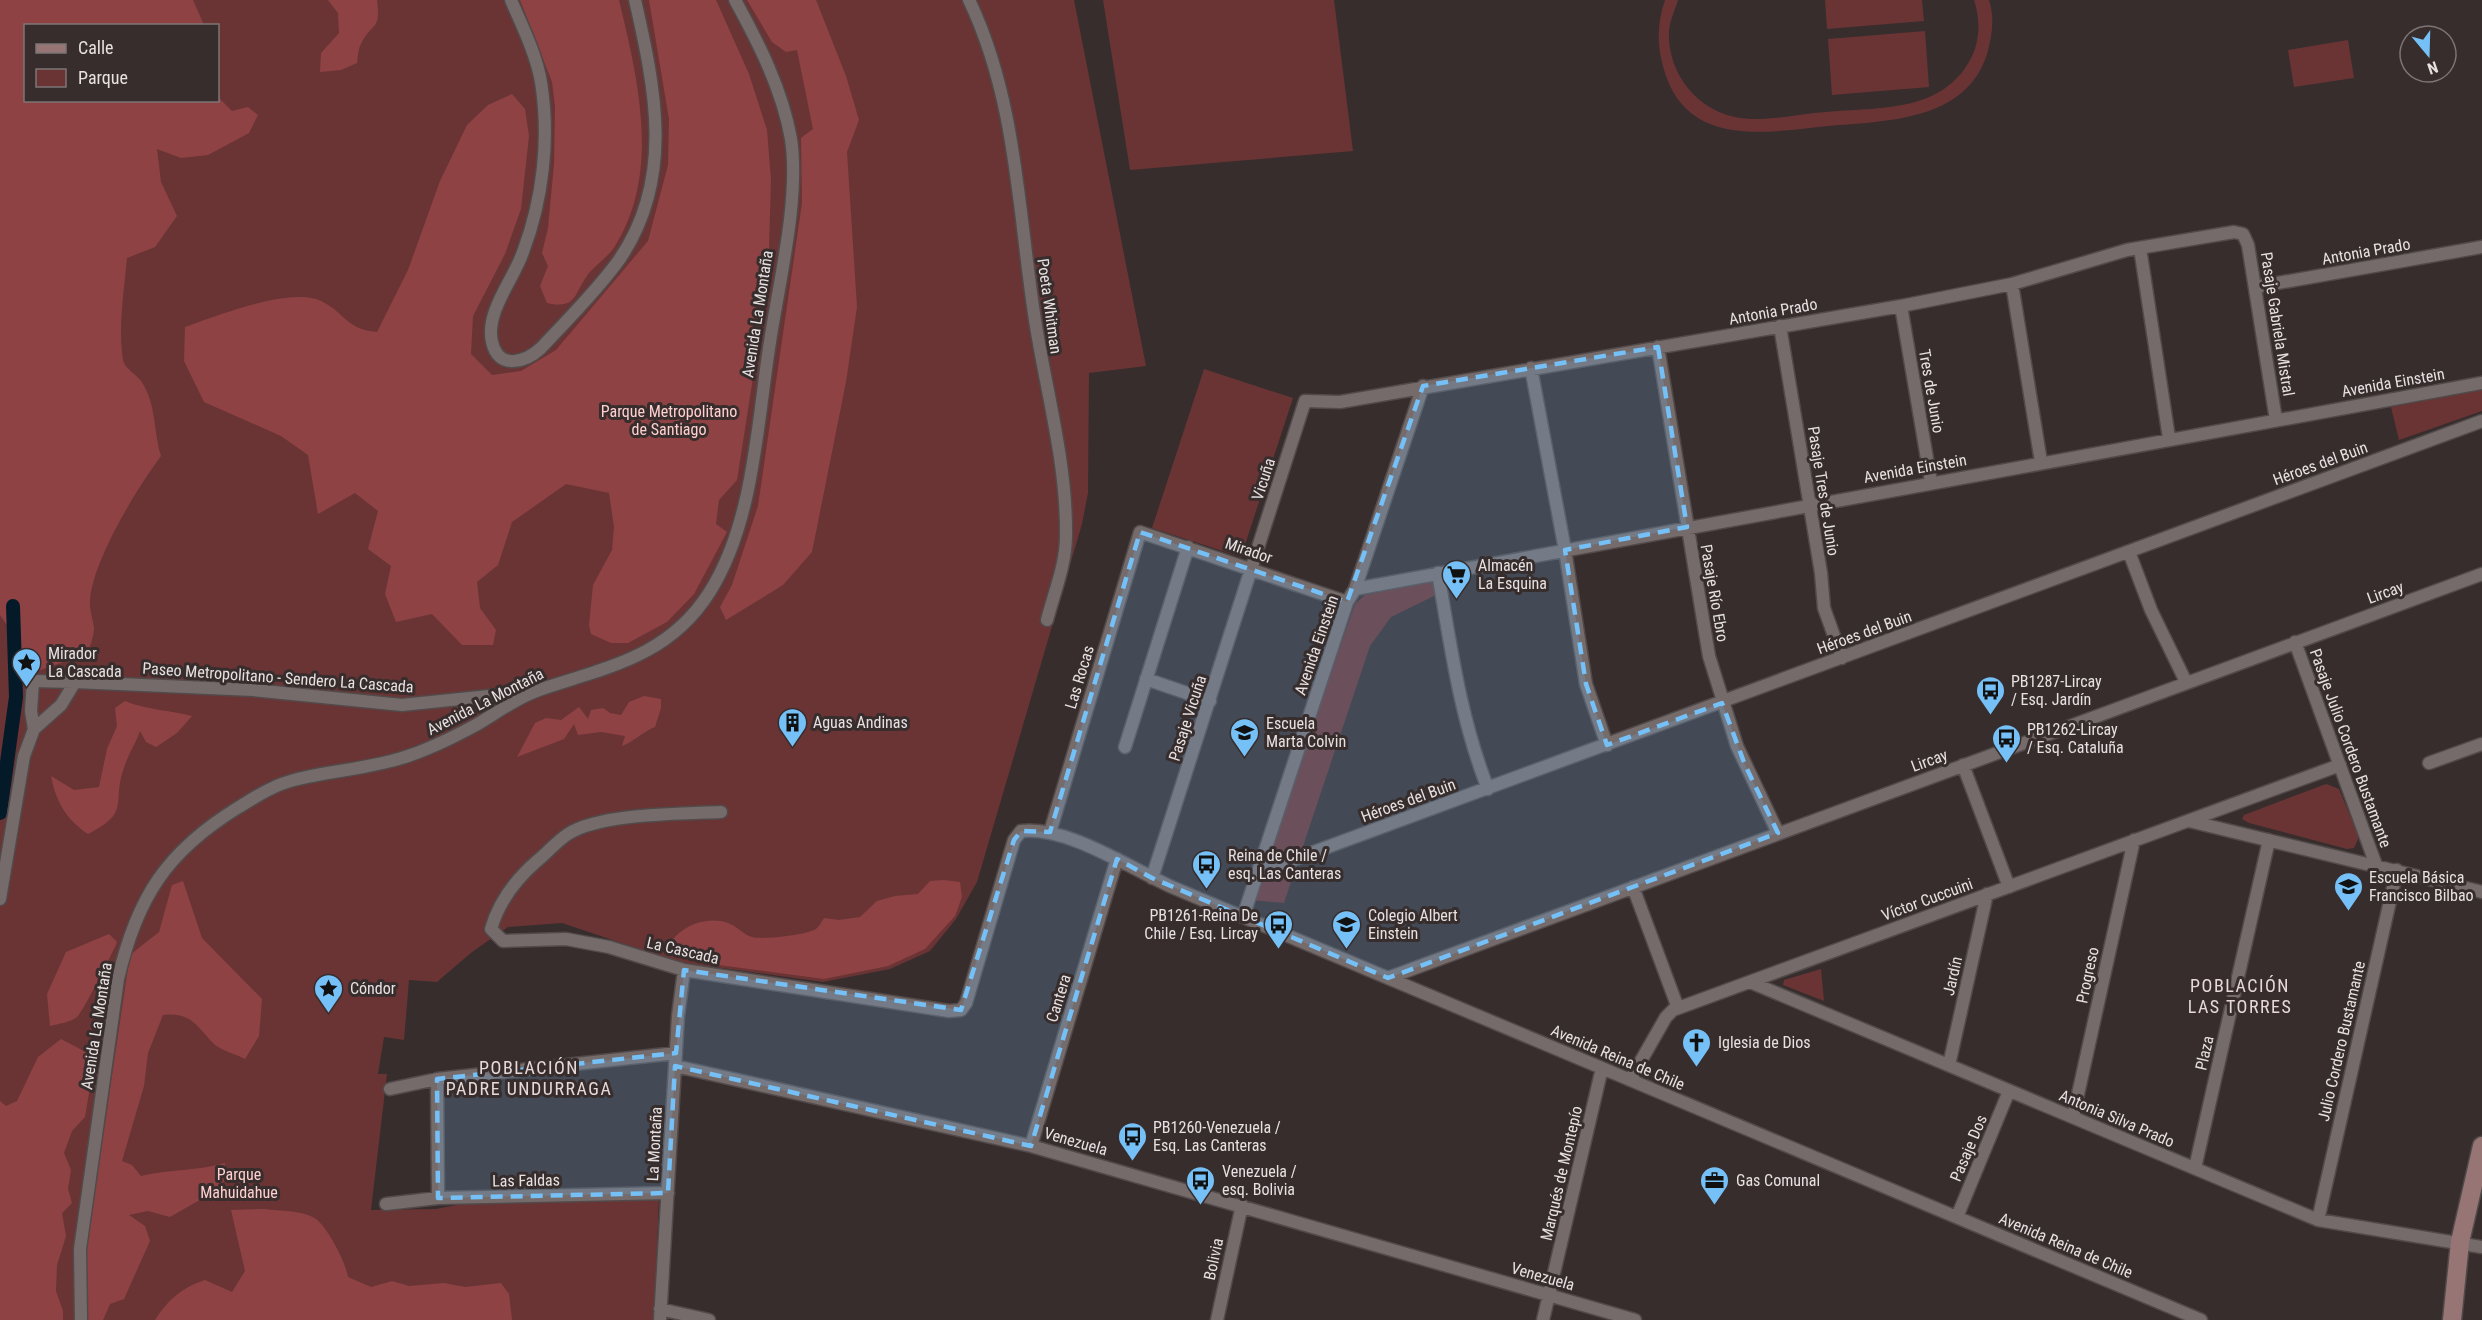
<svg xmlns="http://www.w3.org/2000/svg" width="2482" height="1320" viewBox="0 0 2482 1320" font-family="'Roboto Condensed',sans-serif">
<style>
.green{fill:#6a3435;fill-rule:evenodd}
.forest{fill:#8e4244}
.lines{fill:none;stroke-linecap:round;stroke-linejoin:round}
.canal{stroke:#041a29;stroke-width:14}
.street-casing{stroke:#524a4a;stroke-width:15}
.secondary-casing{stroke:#524a4a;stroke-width:21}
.street{stroke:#766b6b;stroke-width:12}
.secondary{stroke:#987575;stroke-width:18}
.marked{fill:#75c0f6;fill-opacity:0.2;stroke:#75c0f6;stroke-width:4.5;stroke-dasharray:12 8;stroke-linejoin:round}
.labels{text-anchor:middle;stroke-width:6;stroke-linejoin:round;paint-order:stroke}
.street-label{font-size:16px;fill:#e7e1e1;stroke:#372d2d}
.park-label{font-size:16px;fill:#ffd0cf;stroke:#372d2d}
.poi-label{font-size:16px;fill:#e7e1e1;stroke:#372d2d;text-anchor:start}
.neighbourhood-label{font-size:18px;letter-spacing:1.5px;fill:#e6d9d8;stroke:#372d2d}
</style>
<rect width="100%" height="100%" fill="#372d2d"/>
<!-- green -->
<path class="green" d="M0 0H1074L1146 366 1089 373 1088 493 1082 524 977 882 956 919 930 951 890 969 823 982 678 962 562 923 508 927 472 952 437 982 409 980 404 1040 384 1037 378 1074H387L371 1210 436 1209 472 1202 659 1197 654 1320H0ZM26 26H218V100H26Z
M1103 0H1334L1353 151 1130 170Z
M1665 0H1678C1675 10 1670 20 1669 31 1667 71 1695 109 1735 117 1763 123 1797 114 1826 112 1878 107 1939 113 1969 62 1980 43 1981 21 1974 0H1989C1995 18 1992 36 1987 54 1966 121 1887 121 1828 126 1769 132 1691 148 1666 76 1657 49 1656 27 1665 0Z
M1825 0H1922L1924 21 1827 29Z
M1925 31 1929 87 1832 95 1828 39Z
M2348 40 2354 78 2294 87 2288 50Z
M1204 369 1293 398 1241 557 1152 528Z
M2482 390V411L2399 440 2391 407Z
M1434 581 1436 595 1391 617 1370 646 1284 903 1251 900 1355 604 1365 595Z
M2326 784 2339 789 2359 837 2354 848 2347 849 2249 823 2242 819 2244 815Z
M1821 969 1824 1001 1783 985 1784 980Z"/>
<!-- forest -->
<path class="forest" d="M0 0H193L204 25 26 26V100H218V82L220 99 232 111 248 107 258 115 249 133 208 155 181 158 157 149 161 182 177 216 155 247 127 258C124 291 118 327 123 360 125 369 136 374 141 381 157 405 153 430 161 456 137 488 93 560 90 600 89 609 93 619 94 628 94 635 91 643 89 650L72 659 23 676 18 641 0 615Z
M328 0H377C381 32 372 21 361 44 358 49 358 57 357 63L341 70 320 72 321 53 339 33 338 13Z
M520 0H619C638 80 661 172 615 246 609 256 597 264 589 273 574 292 578 310 547 303L540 286 548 266 542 253 548 228 554 164 555 107 552 82Z
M649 0H716L749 74 767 130 771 180 768 282 737 480 719 500 716 524 727 532 694 594 667 622 628 643H611L591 634 589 625 593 585 612 550 614 527 609 493 566 484 512 522 498 565 477 582 480 608 496 630 493 645H462L432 614 396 622 385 594 391 566 368 549 378 511 355 493 318 514 308 455 281 436 204 402 184 361 185 327C216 316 294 285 323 302 347 315 346 329 377 332L408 270 440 181 467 125 488 105 512 94 525 109 529 136 521 209 505 254 473 316 471 354 492 375 521 371 556 350 648 241 668 165 669 119Z
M747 0H816L846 76 859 120 847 152 857 307 846 382 812 552 783 585 726 620 720 607 732 585 758 506 802 203 801 138 813 129 797 50 786 52 772 42Z
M644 696 661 699V708L655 727C642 732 635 741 622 746L625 736 601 732 578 735 574 724 564 739 517 757 535 723 546 718 561 720 579 707 588 719 591 710 603 708 610 713 621 715 629 702Z
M125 701C146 710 170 710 192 716L177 733 156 747 146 742 140 731C136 743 129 753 125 765 110 804 133 811 88 834 66 819 56 802 51 776L74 790 99 787 107 749 117 726 115 708Z
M944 880 960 882 962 897 955 916 925 949 888 966 824 979 703 963 672 952 671 942C683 925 707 916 728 923 737 926 744 935 752 937 763 940 806 935 816 929 819 927 822 921 824 918L839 920 860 917 877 901 895 896 918 894 930 881Z
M183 881 202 938 262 999 259 1036 245 1059C236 1054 222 1051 214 1044 196 1026 192 1012 163 1015L148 1053 144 1086 122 1161 132 1165 141 1176C169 1169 198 1171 225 1163V1180L212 1193 170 1217 148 1211 129 1215 145 1226 150 1241 124 1299 110 1304 103 1320H87L85 1256 130 955 159 932 172 885Z
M109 934 117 942C114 950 82 1014 77 1017 71 1022 58 1024 50 1026L47 994 66 952Z
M61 1039 95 1057 85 1117 72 1131 64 1153 71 1170 68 1189 72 1203 62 1213 66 1236 57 1265 56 1291 63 1311V1320H0V1101L6 1106 17 1101 38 1057Z
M264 1209C279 1211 303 1210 316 1219 328 1228 346 1263 348 1277L371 1287 392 1281 409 1286 444 1283 465 1287 501 1283 509 1294 512 1320H155C167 1301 182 1287 205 1280L232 1292 245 1271 231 1210Z"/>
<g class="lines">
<!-- canal -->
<path class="canal" d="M0 813 16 697 13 606"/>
<defs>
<path id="street" d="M511 0C522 26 536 53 541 82 550 138 543 199 523 252 514 279 485 312 492 342 498 370 525 363 541 348 567 320 596 292 619 260 675 179 655 88 635 0
M969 0C1017 100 1018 212 1035 320 1046 391 1067 463 1066 536 1066 564 1054 593 1047 620
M2140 248 2169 438
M2012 284 2041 462
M2255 287 2482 247
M1901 306 1931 482
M1780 326 1821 573 1824 608 1842 658
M1658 347 1709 656 1737 746 1778 833
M1531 368 1565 550 1586 684 1607 745
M2129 552 2151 610 2186 682
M1438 573C1451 648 1460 717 1488 789
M1355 589 2482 383
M2295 642 2376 865
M1146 679 1210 701
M34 729 31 711 33 681 75 682
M1125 747 1188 547
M2429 763 2482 744
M1963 765 2009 887
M721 812C682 814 601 813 568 834 557 841 547 853 537 861 515 880 499 901 491 929L503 941 566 939 609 947 684 970 949 1011 961 1010 966 1003 1014 840 1021 831C1066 825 1133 870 1174 888L2201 1320
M2189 821 2482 892
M1050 832 1140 532 1347 602
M1257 873 2482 421
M1152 878 1305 401 1340 402 1901 306 2012 284 2127 250 2234 232 2243 234 2248 245 2276 420
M1633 887 1678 1008
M0 899 24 756 34 729 61 705 75 682 253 690 402 705 526 692
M1243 917 1347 602 1355 589 1423 386
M1388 978 2482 574
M1750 982 2318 1220 2482 1247
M1949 1065 1987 894
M675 1066 1031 1146 1635 1320
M437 1079 438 1198
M1630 1080 1666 1017 1673 1010 2340 765
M390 1089 437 1079 676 1053
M2073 1117 2134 840
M1031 1146 1117 859
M2195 1168 2269 840
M386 1204 438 1198 668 1193
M1957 1217 2009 1091
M2318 1220 2397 870
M660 1309 709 1320
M81 1320 80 1249 118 979C137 897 167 851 239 807 257 796 274 785 294 780 332 770 371 769 408 756 432 748 454 737 476 725 498 712 518 697 542 689 608 667 669 656 709 593 754 523 757 423 770 342 779 282 800 198 791 139 782 89 759 44 735 0
M660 1320 678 1016 684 970
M1217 1320 1242 1205
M1543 1320 1602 1068"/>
<path id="secondary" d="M2452 1320 2460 1242 2482 1146"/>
</defs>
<!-- street casing -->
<use href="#street" class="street-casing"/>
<!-- secondary casing -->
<use href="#secondary" class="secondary-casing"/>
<!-- street -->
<use href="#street" class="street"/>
<!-- secondary -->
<use href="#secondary" class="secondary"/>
</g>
<!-- marked area -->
<path class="marked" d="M1658 347 1687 527 1565 550 1586 684 1607 745 1722 703 1745 765 1778 833 1388 978 1152 878 1117 859 1031 1146 675 1066 668 1193 438 1198 437 1079 676 1053 684 970 961 1010 1014 840 1021 831 1050 832 1140 532 1347 602 1423 386Z"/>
<!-- icons -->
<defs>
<symbol id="supermarket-pin" viewBox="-11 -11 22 30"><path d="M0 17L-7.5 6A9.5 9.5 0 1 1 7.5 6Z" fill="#75c0f6" stroke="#372d2d"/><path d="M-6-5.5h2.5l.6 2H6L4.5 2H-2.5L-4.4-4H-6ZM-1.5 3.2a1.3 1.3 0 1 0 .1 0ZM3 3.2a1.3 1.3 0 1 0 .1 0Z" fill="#111"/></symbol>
<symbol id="sight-pin" viewBox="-11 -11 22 30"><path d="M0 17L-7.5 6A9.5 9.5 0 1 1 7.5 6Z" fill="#75c0f6" stroke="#372d2d"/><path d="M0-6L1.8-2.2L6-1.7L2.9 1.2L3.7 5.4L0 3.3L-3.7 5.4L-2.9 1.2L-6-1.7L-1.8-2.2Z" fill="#111"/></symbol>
<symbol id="bus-pin" viewBox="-11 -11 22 30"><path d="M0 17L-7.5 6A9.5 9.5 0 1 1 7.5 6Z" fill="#75c0f6" stroke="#372d2d"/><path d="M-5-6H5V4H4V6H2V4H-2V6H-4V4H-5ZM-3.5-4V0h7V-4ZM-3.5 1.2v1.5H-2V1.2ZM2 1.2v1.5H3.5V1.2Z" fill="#111"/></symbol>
<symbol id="building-pin" viewBox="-11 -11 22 30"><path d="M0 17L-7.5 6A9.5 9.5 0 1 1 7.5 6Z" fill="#75c0f6" stroke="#372d2d"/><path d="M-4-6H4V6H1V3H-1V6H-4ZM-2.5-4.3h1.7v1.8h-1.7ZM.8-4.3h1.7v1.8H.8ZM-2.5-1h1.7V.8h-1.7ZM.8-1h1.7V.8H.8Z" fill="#111"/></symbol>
<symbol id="school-pin" viewBox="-11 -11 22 30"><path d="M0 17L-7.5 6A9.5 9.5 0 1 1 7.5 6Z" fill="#75c0f6" stroke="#372d2d"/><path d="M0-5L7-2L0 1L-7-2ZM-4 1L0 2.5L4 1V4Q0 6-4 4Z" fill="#111"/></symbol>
<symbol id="church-pin" viewBox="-11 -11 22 30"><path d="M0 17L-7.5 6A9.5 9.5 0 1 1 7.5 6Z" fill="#75c0f6" stroke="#372d2d"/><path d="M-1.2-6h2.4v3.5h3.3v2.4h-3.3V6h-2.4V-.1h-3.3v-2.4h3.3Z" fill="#111"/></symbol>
<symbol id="office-pin" viewBox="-11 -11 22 30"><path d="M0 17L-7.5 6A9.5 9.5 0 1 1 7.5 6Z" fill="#75c0f6" stroke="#372d2d"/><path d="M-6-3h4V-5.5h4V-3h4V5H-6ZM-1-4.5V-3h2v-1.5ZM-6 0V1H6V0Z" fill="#111"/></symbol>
</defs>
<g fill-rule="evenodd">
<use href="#supermarket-pin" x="1440" y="558" width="33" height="45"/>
<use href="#sight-pin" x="10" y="646" width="33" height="45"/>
<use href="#bus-pin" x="1974" y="674" width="33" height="45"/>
<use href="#building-pin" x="776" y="706" width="33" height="45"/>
<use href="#school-pin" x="1228" y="716" width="33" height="45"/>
<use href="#bus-pin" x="1990" y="722" width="33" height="45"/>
<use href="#bus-pin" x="1190" y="848" width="33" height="45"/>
<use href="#school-pin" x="2332" y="870" width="33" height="45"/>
<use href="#bus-pin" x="1262" y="908" width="33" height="45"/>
<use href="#school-pin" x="1330" y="908" width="33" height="45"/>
<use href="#sight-pin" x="312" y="972" width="33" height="45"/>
<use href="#church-pin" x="1680" y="1026" width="33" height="45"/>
<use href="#bus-pin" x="1116" y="1120" width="33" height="45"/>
<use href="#bus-pin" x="1184" y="1164" width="33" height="45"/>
<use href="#office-pin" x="1698" y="1164" width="33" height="45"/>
</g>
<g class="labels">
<!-- street labels -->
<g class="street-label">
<text transform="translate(2366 251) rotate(-10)" y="6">Antonia Prado</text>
<text transform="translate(1050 306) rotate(82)" y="6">Poeta Whitman</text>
<text transform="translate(1773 311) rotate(-10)" y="6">Antonia Prado</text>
<text transform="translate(757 314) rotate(-81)" y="6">Avenida La Montaña</text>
<text transform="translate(2278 324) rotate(81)" y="6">Pasaje Gabriela Mistral</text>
<text transform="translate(2393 382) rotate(-10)" y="6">Avenida Einstein</text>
<text transform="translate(1932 391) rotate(80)" y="6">Tres de Junio</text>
<text transform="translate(2320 463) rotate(-20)" y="6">Héroes del Buin</text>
<text transform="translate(1915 468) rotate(-10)" y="6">Avenida Einstein</text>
<text transform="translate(1263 479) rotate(-72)" y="6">Vicuña</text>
<text transform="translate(1824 491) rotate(81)" y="6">Pasaje Tres de Junio</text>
<text transform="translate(1249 550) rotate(19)" y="6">Mirador</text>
<text transform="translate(2385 592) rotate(-20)" y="6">Lircay</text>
<text transform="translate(1715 593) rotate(80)" y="6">Pasaje Río Ebro</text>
<text transform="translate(1864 632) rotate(-20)" y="6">Héroes del Buin</text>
<text transform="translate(1316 645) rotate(-71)" y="6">Avenida Einstein</text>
<text transform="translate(278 677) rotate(4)" y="6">Paseo Metropolitano - Sendero La Cascada</text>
<text transform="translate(1079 677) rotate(-73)" y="6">Las Rocas</text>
<text transform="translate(485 701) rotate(-27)" y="6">Avenida La Montaña</text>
<text transform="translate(1187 718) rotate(-72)" y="6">Pasaje Vicuña</text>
<text transform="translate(2351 748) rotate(70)" y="6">Pasaje Julio Cordero Bustamante</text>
<text transform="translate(1929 760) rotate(-20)" y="6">Lircay</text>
<text transform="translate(1408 800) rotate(-20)" y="6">Héroes del Buin</text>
<text transform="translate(1927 899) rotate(-20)" y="6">Víctor Cuccuini</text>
<text transform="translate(683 950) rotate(13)" y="6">La Cascada</text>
<text transform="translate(2087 975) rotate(-78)" y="6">Progreso</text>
<text transform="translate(1952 976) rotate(-77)" y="6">Jardín</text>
<text transform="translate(1058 998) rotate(-73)" y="6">Cantera</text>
<text transform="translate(96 1026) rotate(-81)" y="6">Avenida La Montaña</text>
<text transform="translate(2341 1041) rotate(-77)" y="6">Julio Cordero Bustamante</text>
<text transform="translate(2204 1053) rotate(-77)" y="6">Plaza</text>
<text transform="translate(1618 1057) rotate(23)" y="6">Avenida Reina de Chile</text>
<text transform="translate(2117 1118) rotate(23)" y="6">Antonia Silva Prado</text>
<text transform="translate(1076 1141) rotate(16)" y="6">Venezuela</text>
<text transform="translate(654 1144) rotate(-87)" y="6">La Montaña</text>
<text transform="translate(1968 1148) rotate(-67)" y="6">Pasaje Dos</text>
<text transform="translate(1561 1173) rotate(-77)" y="6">Marqués de Montepío</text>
<text transform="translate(526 1180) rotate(-1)" y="6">Las Faldas</text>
<text transform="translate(2066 1245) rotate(23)" y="6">Avenida Reina de Chile</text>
<text transform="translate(1213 1259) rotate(-78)" y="6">Bolivia</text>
<text transform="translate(1543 1276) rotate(16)" y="6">Venezuela</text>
</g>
<!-- park labels -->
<g class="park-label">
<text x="669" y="417">Parque Metropolitano<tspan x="669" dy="18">de Santiago</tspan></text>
<text x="239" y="1180">Parque<tspan x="239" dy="18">Mahuidahue</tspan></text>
</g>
<!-- poi labels -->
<g class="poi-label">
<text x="1478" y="571">Almacén<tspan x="1478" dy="18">La Esquina</tspan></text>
<text x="48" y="659">Mirador<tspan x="48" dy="18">La Cascada</tspan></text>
<text x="2011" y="687">PB1287-Lircay<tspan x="2011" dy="18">/ Esq. Jardín</tspan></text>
<text x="813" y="728">Aguas Andinas</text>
<text x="1266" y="729">Escuela<tspan x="1266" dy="18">Marta Colvin</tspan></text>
<text x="2027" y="735">PB1262-Lircay<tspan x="2027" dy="18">/ Esq. Cataluña</tspan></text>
<text x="1228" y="861">Reina de Chile /<tspan x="1228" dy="18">esq. Las Canteras</tspan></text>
<text x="2369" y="883">Escuela Básica<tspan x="2369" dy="18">Francisco Bilbao</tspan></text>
<text x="1258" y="921" text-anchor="end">PB1261-Reina De<tspan x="1258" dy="18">Chile / Esq. Lircay</tspan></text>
<text x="1368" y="921">Colegio Albert<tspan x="1368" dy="18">Einstein</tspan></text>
<text x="350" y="994">Cóndor</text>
<text x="1718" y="1048">Iglesia de Dios</text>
<text x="1153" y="1133">PB1260-Venezuela /<tspan x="1153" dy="18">Esq. Las Canteras</tspan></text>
<text x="1222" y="1177">Venezuela /<tspan x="1222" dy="18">esq. Bolivia</tspan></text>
<text x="1736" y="1186">Gas Comunal</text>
</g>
<!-- neighbourhood labels -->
<g class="neighbourhood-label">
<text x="2240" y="992">POBLACIÓN<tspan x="2240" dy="21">LAS TORRES</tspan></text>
<text x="529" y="1074">POBLACIÓN<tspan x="529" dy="21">PADRE UNDURRAGA</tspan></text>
</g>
</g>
<!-- legend -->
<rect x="24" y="24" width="195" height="78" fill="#372d2d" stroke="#7d7575" stroke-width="1.5"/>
<rect x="36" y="44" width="30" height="9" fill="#987575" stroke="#7d7575" stroke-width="1.5"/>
<text x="78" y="54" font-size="18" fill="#e7e1e1">Calle</text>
<rect x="36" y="69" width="30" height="18" fill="#6a3435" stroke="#7d7575" stroke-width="1.5"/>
<text x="78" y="84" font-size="18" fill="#e7e1e1">Parque</text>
<!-- north arrow -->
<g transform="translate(2428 54) rotate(161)"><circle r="28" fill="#372d2d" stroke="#7d7575" stroke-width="1.5"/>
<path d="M0-4.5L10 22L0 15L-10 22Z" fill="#75c0f6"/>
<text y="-9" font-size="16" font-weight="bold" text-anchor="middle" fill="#e7e1e1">N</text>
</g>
</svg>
